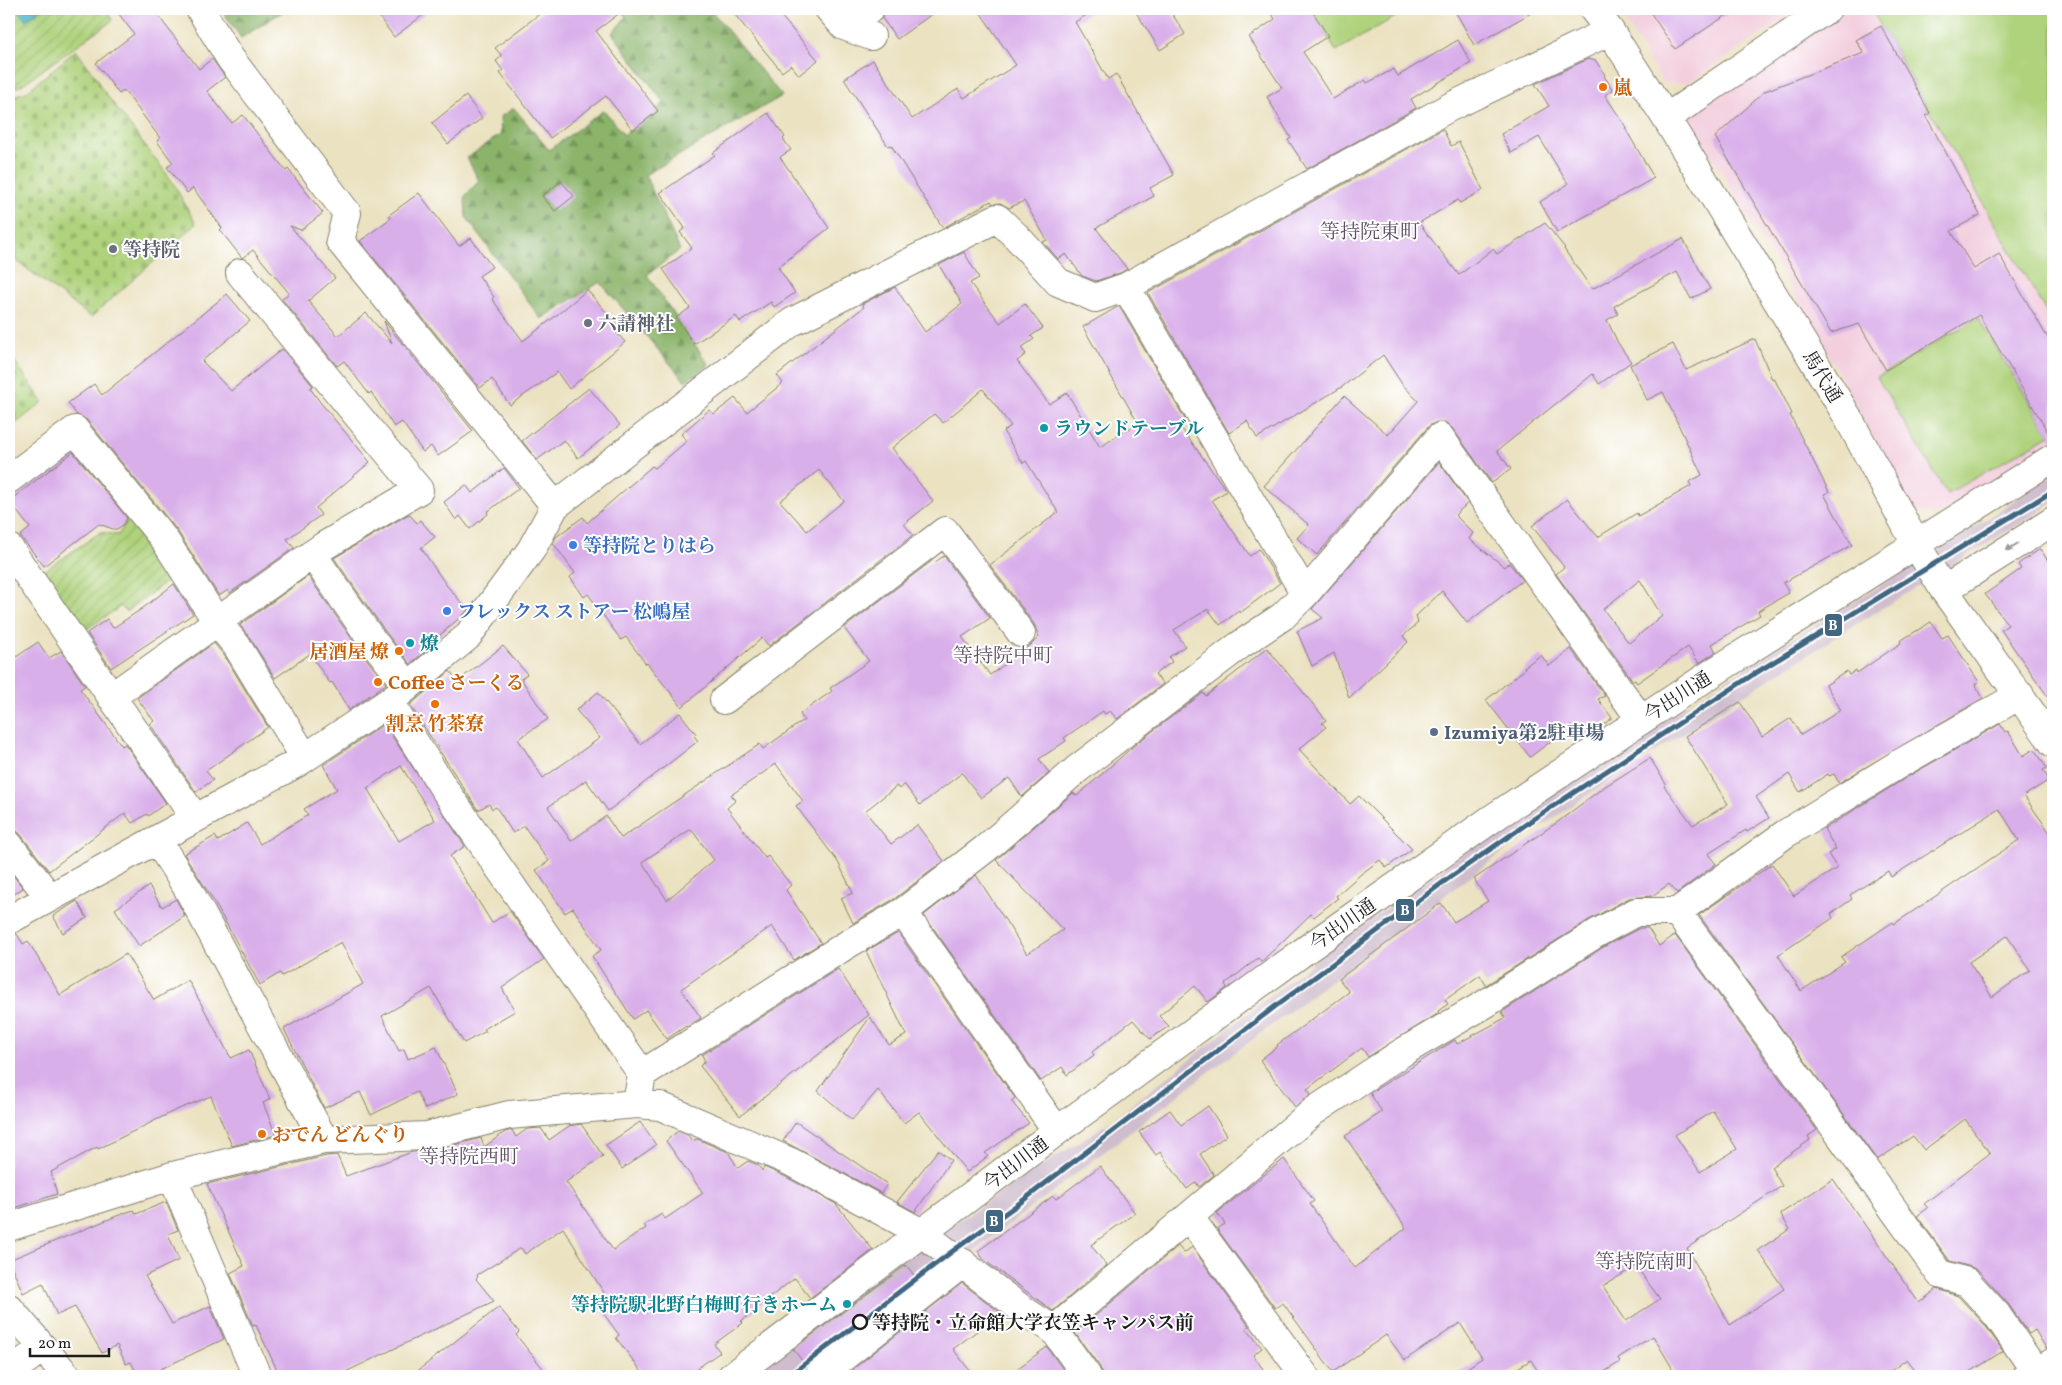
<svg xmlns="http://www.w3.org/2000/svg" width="2062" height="1385" viewBox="0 0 2062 1385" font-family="Vollkorn,'Noto Serif JP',serif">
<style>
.built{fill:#f3cfde}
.railway{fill:#cfbdce}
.green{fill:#afd27b;stroke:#66774c}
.forest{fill:url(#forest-firs);stroke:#546844}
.cemetery{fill:url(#cemetery-stones);stroke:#66774c}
.garden{fill:url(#garden-furrows);stroke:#66774c}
.water{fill:#4fb7cd;stroke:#366a74}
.building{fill:#d9afea;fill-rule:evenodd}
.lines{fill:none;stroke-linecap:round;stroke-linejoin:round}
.minor-casing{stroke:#847f6e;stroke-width:30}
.major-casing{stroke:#847f6e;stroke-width:30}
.minor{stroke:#fff;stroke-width:28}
.major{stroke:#fff;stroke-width:28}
.tram-1-casing{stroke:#fff;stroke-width:9}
.tram-1{stroke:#406681;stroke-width:5}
.oneway{fill:#999}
.food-dot{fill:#e8710a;stroke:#fff;stroke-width:2}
.worship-dot{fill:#6b7280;stroke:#fff;stroke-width:2}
.culture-dot{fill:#0f9aa8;stroke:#fff;stroke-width:2}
.shop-dot{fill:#3f7fe0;stroke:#fff;stroke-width:2}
.service-dot{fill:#5c6f8a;stroke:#fff;stroke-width:2}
.stop-dot{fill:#fff;stroke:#1c1c1c;stroke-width:2.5}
.labels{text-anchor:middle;stroke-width:4;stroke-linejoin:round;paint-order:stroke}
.food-label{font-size:19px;font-weight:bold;fill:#c56008;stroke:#fff;text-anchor:start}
.worship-label{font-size:19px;font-weight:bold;fill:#5b616d;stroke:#fff;text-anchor:start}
.street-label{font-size:19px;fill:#1c1c1c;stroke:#fff}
.culture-label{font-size:19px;font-weight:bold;fill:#0d838f;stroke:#fff;text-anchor:start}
.shop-label{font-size:19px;font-weight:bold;fill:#366cbe;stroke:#fff;text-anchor:start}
.service-label{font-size:19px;font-weight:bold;fill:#4e5e75;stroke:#fff;text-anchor:start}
.stop-label{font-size:19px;font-weight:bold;fill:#1c1c1c;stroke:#fff;text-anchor:start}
.neighbourhood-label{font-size:20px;fill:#5e4f64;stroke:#fff}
.line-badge{stroke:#fff;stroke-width:2}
.badge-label{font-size:14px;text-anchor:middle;font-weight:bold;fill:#fff}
</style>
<defs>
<pattern id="forest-firs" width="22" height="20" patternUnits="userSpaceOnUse" patternTransform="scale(1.25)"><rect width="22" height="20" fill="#8bb46b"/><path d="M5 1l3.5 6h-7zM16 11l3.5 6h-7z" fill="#719257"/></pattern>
<pattern id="cemetery-stones" width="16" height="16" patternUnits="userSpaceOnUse" patternTransform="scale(1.25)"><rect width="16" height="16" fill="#afd27b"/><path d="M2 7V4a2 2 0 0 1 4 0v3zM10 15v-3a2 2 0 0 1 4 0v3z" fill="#96b46a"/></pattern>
<pattern id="garden-furrows" width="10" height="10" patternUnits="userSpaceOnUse" patternTransform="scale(1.25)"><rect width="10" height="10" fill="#afd27b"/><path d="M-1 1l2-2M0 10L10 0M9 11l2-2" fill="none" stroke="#96b46a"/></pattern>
</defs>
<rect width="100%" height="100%" fill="#fff"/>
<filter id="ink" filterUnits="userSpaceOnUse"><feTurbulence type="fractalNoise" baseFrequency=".02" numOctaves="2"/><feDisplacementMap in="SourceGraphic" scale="10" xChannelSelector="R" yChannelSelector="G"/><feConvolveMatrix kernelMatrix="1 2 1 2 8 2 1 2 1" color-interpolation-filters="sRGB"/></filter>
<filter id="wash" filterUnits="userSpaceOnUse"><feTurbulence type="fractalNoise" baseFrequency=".0096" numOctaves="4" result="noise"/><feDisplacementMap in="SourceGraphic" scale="20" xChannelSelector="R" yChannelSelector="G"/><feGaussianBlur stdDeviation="1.12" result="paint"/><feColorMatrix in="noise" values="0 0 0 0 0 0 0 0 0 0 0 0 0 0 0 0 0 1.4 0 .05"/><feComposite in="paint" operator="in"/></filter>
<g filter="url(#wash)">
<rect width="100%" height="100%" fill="#ebe2c1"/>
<!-- built -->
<path class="built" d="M1615 9H1800L1688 83H1663L1631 30Z
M1844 9H2053V440L1939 514 1913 512 1811 321 1687 115Z"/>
<!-- railway -->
<path class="railway" d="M2053 475V503L1839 635 1601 786 1496 857 1197 1081 811 1376H748L910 1252 1113 1120 1328 950 1535 802 1770 652 1943 548Z"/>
<!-- green -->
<path class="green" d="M1311 9H1409L1336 51Z
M1882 9H2053V324L1874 14Z
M1978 318 2050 435 1947 494 1877 377Z"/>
<!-- forest -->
<path class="forest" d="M221 9H287L241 38Z
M620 9H710L782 96 645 175 680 250 647 275 709 365 685 381 600 282 541 319 466 217 465 196 479 181 467 158 501 134 500 117 514 108 549 150 604 110 624 135 664 103 612 33 626 17Z"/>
<!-- cemetery -->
<path class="cemetery" d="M76 50 98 80 99 85 172 181 196 224 91 317 9 255V96L25 93Z
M9 353 43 402 9 429Z"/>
<!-- garden -->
<path class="garden" d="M9 9H106L113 20 20 86 9 89Z
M131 513 176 574 126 612 121 606 78 635 35 577 101 532 118 535Z"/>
<!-- water -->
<path class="water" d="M17 9H42L26 20Z"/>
<g id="blocks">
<!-- building -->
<path class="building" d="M115 9H153L199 69 212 59 225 77 207 91 232 123 243 115 286 171 288 169 323 213 301 230 290 226 335 278 308 301 338 336 366 313 392 343 384 321 473 431 438 456 431 446 423 452 402 422 394 427 371 392 369 394 344 361 337 366 282 299 289 293 253 250 242 258 220 230 222 228 193 188 187 193 167 167 173 163 157 141 160 138 124 90 119 94 96 63 134 34Z
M373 9H431L394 37Z
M546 9H625L596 31 658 111 633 130 606 96 550 138 500 73 503 71 496 61 502 56 495 48Z
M730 9H775L818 60 799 75 791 65 782 72Z
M886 9H939L897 39 882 18Z
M978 9H1096L1075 22 1108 79 1116 74 1174 175 1150 188 1154 196 1096 228 1127 269 1120 273 1096 281 1082 276 1066 254 1058 259 1043 242 1047 240 1024 201 1009 208 1000 203 993 204 991 201 943 228 891 145 888 146 844 79 873 60 912 119 958 89 964 98 1016 65Z
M1134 9H1169L1185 34 1160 50Z
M1269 9H1311L1328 36 1303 52 1333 99 1365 80 1367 83 1394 69 1398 76 1458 40 1471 63 1411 99 1416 108 1307 169 1288 140 1291 138 1267 97 1282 88 1249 37 1275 19Z
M1454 9H1538L1474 45Z
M1648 9H1736L1675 49Z
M1881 26 1930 113 1926 116 1980 215 1951 231 1974 269 1999 254 2053 347V441L1979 315 1886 370 1859 324 1831 333 1715 137 1765 91 1864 53 1856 40Z
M1588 59 1596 61 1605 75 1604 76 1613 90 1605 95 1626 127 1625 128 1654 178 1557 232 1540 202 1568 184 1539 137 1511 153 1501 134 1549 106 1535 84Z
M466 96 482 118 448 144 432 123Z
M768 113 785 137 783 139 791 150 780 157 829 228 778 267 795 293 774 307 771 302 740 322 736 316 694 344 676 318 690 308 663 269 692 248 680 232 685 228 660 193 715 155 713 153Z
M1443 129 1451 146 1459 142 1483 190 1460 203 1458 200 1419 223 1459 275 1493 249 1497 254 1545 223 1565 248 1564 249 1592 289 1683 239 1710 289 1691 299 1677 272 1614 306 1618 314 1607 320 1618 343 1631 362 1599 384 1593 374 1497 451 1511 469 1492 483 1452 428 1445 422H1437L1429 426 1317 555 1297 538 1309 525 1264 486 1344 396 1388 435 1418 401 1402 384 1383 355 1342 387 1257 438 1247 421 1229 433 1148 293Z
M561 181 574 196 555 211 542 196Z
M419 193 459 246 471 238 492 267 479 276 494 297 492 299 523 341 552 319 587 290 621 329 617 333 625 342 569 389 557 372 510 405 492 379 480 388 360 241 391 218 389 215Z
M964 252 979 278 970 283 1000 323 1025 304 1043 328 1031 336 1034 339 1021 348 1026 354 1017 361 1049 404 1067 393 1100 447 1138 423 1083 327 1119 306 1185 419 1179 425 1227 491 1212 500 1250 556 1259 549 1280 583 1240 613 1239 611 1220 625 1208 609 1174 630 1185 646 1169 657 1172 662 1155 674 1163 684 1117 719 1110 711 1105 714 1103 711 1064 738 1066 741 1039 759 1049 773 1022 797 1009 778 981 798 962 773 920 805 904 784 899 789 897 786 865 811 891 844 917 825 944 861 894 899 853 923 841 898 853 893 838 862 796 806 803 801 776 764 731 795 736 800 727 808 765 858 768 856 791 885 786 890 821 943 794 960 772 926 681 989 701 1018 687 1027 686 1026 667 1039 646 1010 633 1019 592 956 601 950 573 908 565 913 536 870 549 861 524 826 513 833 496 807 492 809 489 804 478 810 410 705 450 671 458 681 503 646 527 674 521 679 548 719 518 739 543 778 600 738 576 710 598 692 640 744 680 713 696 734 694 736 698 741 608 811 586 780 548 807 571 841 606 816 621 838 760 744 763 749 804 720 800 714 832 691 830 688 869 661 844 628 933 560 935 562 944 556 990 618 962 637 990 675 1031 645 1039 637 1034 624 990 565 1058 512 1026 461 1023 463 1003 431 1011 426 983 389 943 423 934 414 892 448 933 501 904 524 913 535 769 646 762 638 682 707 647 663 646 664 626 637 621 640 588 594 584 597 570 577 575 573 553 543 556 537 583 517 587 523 652 466 655 468 687 441 681 434 709 410 714 414 735 398 747 412 783 383 777 375 864 307 862 304 895 287 925 332 962 304 939 265ZM819 470 844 501 807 531 780 501ZM691 829 714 860 667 900 642 862Z
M227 294 250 321 202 361 231 391 282 349 313 386 310 388 320 402 370 462 316 508 321 515 287 539 294 548 230 593 228 590 219 596 176 529 87 420 77 415 68 403 94 384 102 395Z
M1755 339 1772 379 1774 378 1792 414 1790 415 1829 492 1824 494 1852 545 1783 583 1789 593 1758 611 1760 615 1712 644 1716 652 1699 663 1688 647 1637 683 1635 680 1633 681 1556 574 1564 567 1532 526 1567 499 1598 537 1637 513 1638 516 1691 486 1689 482 1702 475 1663 392 1647 400 1630 365 1673 344 1686 370ZM1640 580 1662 616 1629 643 1603 609Z
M589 388 620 425 578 458 564 440 537 460 522 441Z
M73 452 127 518 124 524 117 529H113L99 524 44 566 20 536 30 528 9 501Z
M1439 462 1468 503 1455 515 1473 533 1469 539 1505 567 1509 563 1523 580 1467 623 1442 591 1416 616 1418 623 1403 636 1408 642 1349 698 1334 653 1312 666 1297 631 1323 618 1312 609Z
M504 468 519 488 487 512 488 514 470 529 460 516 456 520 444 502 466 485 472 493Z
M409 514 417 523 420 520 435 537 421 548 447 586 468 610 463 615 432 642 433 644 431 647 410 664 385 631 334 558Z
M2040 549 2053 568V704L2001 630 2008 625 1985 594 2021 569 2018 564Z
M308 576 359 649 386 684 349 710 332 682 330 683 310 654 275 678 250 638 240 625Z
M174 584 193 614 111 668 87 633 107 619 113 628 143 608Z
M1931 622 1942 638 1948 635 1960 653 1979 682 1975 684 1983 698 1839 783 1834 774 1829 776 1828 774 1800 792 1789 774 1756 797 1769 818 1747 832 1746 830 1708 854 1716 864 1677 893 1669 884 1652 896 1629 898 1589 920 1486 985 1480 975 1445 1000 1448 1004 1438 1011 1439 1013 1368 1057 1362 1048 1307 1089 1311 1094 1295 1107 1260 1060 1278 1046 1277 1045 1349 992 1339 979 1441 903 1454 922 1488 901 1474 879 1559 821 1604 787 1650 758 1666 784 1664 786 1693 825 1728 804 1685 736 1740 702 1762 737 1791 718 1801 735 1841 710 1826 685 1847 671 1849 675 1856 670 1857 673 1901 643 1900 641Z
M38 642 49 658 61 651 85 686 80 689 122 746 125 744 166 803 148 816 147 814 132 823 125 813 49 871 21 835 9 823V662Z
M214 643 224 655 268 727 206 771 213 780 196 792 150 724 154 721 137 698Z
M1267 648 1326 720 1322 723 1326 727 1299 749 1350 804 1359 796 1412 849 1386 868 1380 860 1361 874 1336 896 1338 898 1314 917 1311 914 1261 962 1258 958 1225 984 1227 988 1208 1002 1195 986 1159 1016 1169 1026 1150 1039 1133 1020 1092 1052 1094 1055 1067 1075 1062 1067 1041 1081 924 915 976 875 1027 954 1063 930 996 860 1073 793 1077 796 1138 742 1203 693 1206 696Z
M1571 649 1605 696 1598 699 1612 718 1582 741 1571 726 1530 757 1486 700 1525 669 1524 667 1541 655 1549 666Z
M384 724 465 846 450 856 492 923 510 911 544 959 502 988 515 1011 484 1029 486 1031 464 1043 431 988 382 1016 399 1051 404 1049 408 1059 436 1047 458 1094 425 1109 417 1092 371 1115 360 1092 324 1108 284 1029 363 984 341 942 282 976 280 973 260 985 212 898 184 854 215 836 218 841 247 823 260 844 308 815 304 809 337 789 323 765ZM401 766 435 820 399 841 367 788Z
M2000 724 2005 732 2008 731 2023 756 2034 749 2047 768 2043 770 2049 780 2024 796 2053 837V1346L2046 1348 2035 1330 2029 1334 2009 1305 1979 1271 1971 1267 1950 1261 1917 1216 1928 1208 1924 1204 1990 1153 1965 1119 1924 1150 1913 1136 1877 1160 1699 915 1772 864 1794 896 1837 868 1828 854 1836 849 1824 829 1907 777ZM1999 809 2019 840 1894 924 1893 922 1841 957 1845 962 1801 991 1778 955 1833 918 1831 914 1852 899 1850 895 1888 871 1891 877ZM2007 936 2030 970 1992 997 1969 962Z
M9 870 23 888 9 897Z
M149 886 162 907 176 899 185 916 139 946 115 909Z
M77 901 87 918 63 933 53 916Z
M1640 928H1648L1659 946 1675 935 1817 1130 1808 1136 1810 1140 1771 1167 1782 1186 1687 1248 1730 1325 1784 1289 1758 1250 1790 1229 1780 1214 1833 1179 1919 1303 1937 1289 1958 1296 1985 1325 2003 1351 1964 1376H1920L1907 1359 1884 1376H1677L1653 1336 1618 1358 1620 1362 1598 1376H1541L1531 1360 1504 1376H1455L1482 1358 1460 1323 1405 1360 1386 1335 1333 1372 1283 1303 1275 1308 1217 1229 1225 1224 1217 1213 1284 1159 1314 1201 1310 1204 1355 1268 1406 1228 1345 1136 1382 1112 1370 1093 1455 1040 1457 1044 1505 1018 1502 1012 1605 946ZM1713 1111 1737 1149 1700 1172 1675 1135ZM1636 1266 1660 1299 1626 1321 1603 1286Z
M898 933 1015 1098 1011 1101 1029 1123 985 1153 988 1156 967 1172 919 1112 904 1123 878 1090 852 1120 818 1091 870 1017 889 1045 906 1035 866 951Z
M17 934 23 944 28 941 60 995 126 954 154 1000 188 980 231 1058 249 1050 270 1099 263 1103 276 1135 232 1146 211 1096 174 1111 98 1149 97 1147 51 1172 57 1194 9 1210V936Z
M838 969 869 1015 740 1116 700 1066 705 1061 702 1055Z
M1208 1106 1227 1135 1200 1154 1214 1175 1199 1187 1196 1182 1187 1189 1160 1152 1156 1155 1139 1132 1170 1110 1181 1125Z
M640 1122 656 1145 622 1169 606 1145Z
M796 1122 887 1184 881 1193 783 1141Z
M581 1124 603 1156 566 1182 613 1250 646 1228 644 1225 662 1214 665 1219 703 1193 666 1141 678 1131 688 1135 692 1141 697 1139 728 1152 738 1168 748 1161 758 1165 762 1171 764 1167 784 1176 836 1204 873 1250 810 1298 795 1278 756 1308 758 1309 741 1321 743 1323 714 1344 720 1352 687 1376H645L616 1338 619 1335 596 1303 606 1296 563 1228 525 1254 521 1248 477 1275 478 1277 476 1279 494 1301 337 1376H280L256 1325 253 1326 230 1273 244 1266 207 1184 326 1156 337 1155 346 1176 412 1152 431 1151 481 1138 484 1147 505 1132 512 1130 516 1137 527 1129 541 1128 549 1140 569 1126Z
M938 1150 951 1160 915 1212 897 1202Z
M1100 1166 1135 1213 1091 1245 1106 1265 1053 1311 984 1260 978 1251 1053 1196 1056 1199Z
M166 1202 178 1230 168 1234 179 1260 145 1276 172 1324 210 1306 224 1339 146 1376H138L131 1362 126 1364 117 1345 102 1353 75 1307 57 1315 43 1283 23 1293 9 1260 124 1213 134 1210 136 1214Z
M1178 1246 1184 1253 1192 1247 1249 1326 1246 1328 1262 1348 1253 1355 1268 1376H1102L1100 1367 1075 1333Z
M906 1265 917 1279 807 1367 793 1349Z
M962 1283 1001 1313 953 1349 974 1376H858L853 1369Z
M499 1307 519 1332 516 1335 549 1376H411Z
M1047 1347 1068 1376H1007Z"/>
</g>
</g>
<g filter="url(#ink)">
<use href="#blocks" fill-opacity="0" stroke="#847f6e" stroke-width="1"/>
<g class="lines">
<defs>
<path id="minor" d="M200 9 230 58 347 213 340 241 555 506
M829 9 844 26 871 36
M1593 9 1610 31 1666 118 1846 414 1917 546 1944 590 2053 743
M844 26 870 9
M1666 118 1827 9
M1126 287 1305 594
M9 479 75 430 164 539 217 622 237 646 305 758
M9 548 195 818
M312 554 372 640 408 686
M1944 590 2053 521
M111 697 324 546 419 490 240 273
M724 700 945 531 1021 633
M389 702 443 787 642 1074
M157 840 188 889 324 1140
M9 845 50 898
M903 912 1057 1131
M1677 912 1791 1067 1940 1274 1967 1282 1997 1315 2035 1371
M9 920 297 763 389 702 467 637 531 550 555 506 792 322 997 218 1017 237 1058 282 1095 298 1126 287 1450 107 1610 31
M637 1104 642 1074 848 944 903 912 985 849 1076 770 1240 645 1283 616 1305 594 1440 437 1641 720
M172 1176 257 1376
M1190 1218 1305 1376
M9 1227 172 1176 324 1140 427 1136 509 1115 637 1104 660 1106 791 1162 922 1233 1023 1310 1054 1330 1314 1111 1403 1052 1485 1004 1597 933 1636 912H1677L1785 834 1899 764 2020 695
M9 1308 67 1376
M1054 1330 1087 1376
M9 1372 43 1348
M732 1376 1057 1131 1307 949 1493 818 1717 670 2053 458
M819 1376 963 1263"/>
<path id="major" d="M2027 1376 2053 1362"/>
</defs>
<!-- minor casing -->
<use href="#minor" class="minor-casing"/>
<!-- major casing -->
<use href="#major" class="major-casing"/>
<!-- minor -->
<use href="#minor" class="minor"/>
<!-- major -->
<use href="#major" class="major"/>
<defs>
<path id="tram-1" d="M789 1376 950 1253 1021 1202 1277 1005 1449 878 1535 818 1754 674 2053 491"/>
</defs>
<!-- tram-1 casing -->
<use href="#tram-1" class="tram-1-casing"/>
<!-- tram-1 -->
<use href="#tram-1" class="tram-1"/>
</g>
<!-- one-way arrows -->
<defs><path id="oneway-solid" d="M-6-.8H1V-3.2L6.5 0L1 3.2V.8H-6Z" transform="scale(1.25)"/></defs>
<use class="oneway" href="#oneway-solid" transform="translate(2012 547) rotate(148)"/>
</g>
<!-- markers -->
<g class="food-dot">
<circle cx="1603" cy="87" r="5"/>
<circle cx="399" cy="651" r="5"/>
<circle cx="378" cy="682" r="5"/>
<circle cx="435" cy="704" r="5"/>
<circle cx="262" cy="1134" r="5"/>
</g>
<g class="worship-dot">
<circle cx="113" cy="249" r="5"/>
<circle cx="588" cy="323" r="5"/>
</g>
<g class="culture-dot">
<circle cx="1044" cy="428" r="5"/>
<circle cx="410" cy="643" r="5"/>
<circle cx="847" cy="1304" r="5"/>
</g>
<g class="shop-dot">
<circle cx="573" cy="545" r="5"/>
<circle cx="447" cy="611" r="5"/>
</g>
<circle class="service-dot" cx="1434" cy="732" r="5"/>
<circle class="stop-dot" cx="860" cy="1322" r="7"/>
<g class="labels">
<!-- food labels -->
<g class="food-label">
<text x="1613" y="94">嵐</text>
<text x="389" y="658" text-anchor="end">居酒屋 燎</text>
<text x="388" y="689">Coffee さーくる</text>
<text x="435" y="730" text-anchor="middle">割烹 竹茶寮</text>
<text x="272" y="1141">おでん どんぐり</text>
</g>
<!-- worship labels -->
<g class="worship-label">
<text x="123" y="256">等持院</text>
<text x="598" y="330">六請神社</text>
</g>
<!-- street labels -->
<g class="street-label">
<text transform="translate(1823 376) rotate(59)" y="7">馬代通</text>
<text transform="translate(1677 696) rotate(-33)" y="7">今出川通</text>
<text transform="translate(1342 924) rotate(-35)" y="7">今出川通</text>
<text transform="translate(1015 1163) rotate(-37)" y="7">今出川通</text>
</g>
<!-- culture labels -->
<g class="culture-label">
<text x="1054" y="435">ラウンドテーブル</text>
<text x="420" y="650">燎</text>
<text x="837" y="1311" text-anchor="end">等持院駅北野白梅町行きホーム</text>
</g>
<!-- shop labels -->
<g class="shop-label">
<text x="583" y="552">等持院とりはら</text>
<text x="457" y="618">フレックス ストアー 松嶋屋</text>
</g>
<!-- service labels -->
<g class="service-label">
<text x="1444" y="739">Izumiya第2駐車場</text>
</g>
<!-- stop labels -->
<g class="stop-label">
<text x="872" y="1329">等持院・立命館大学衣笠キャンパス前</text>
</g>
<!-- neighbourhood labels -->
<g class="neighbourhood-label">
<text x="1370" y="238">等持院東町</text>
<text x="1003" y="662">等持院中町</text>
<text x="469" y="1163">等持院西町</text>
<text x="1645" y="1268">等持院南町</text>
</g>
</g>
<g class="line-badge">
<rect x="1824" y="613" width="19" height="24" rx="5" fill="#406681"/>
<rect x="1395" y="898" width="20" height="24" rx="5" fill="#406681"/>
<rect x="985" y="1209" width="19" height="24" rx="5" fill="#406681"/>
</g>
<g class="badge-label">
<text x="1833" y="630">B</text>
<text x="1405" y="915">B</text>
<text x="994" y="1226">B</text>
</g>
<!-- margin -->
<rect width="2062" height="1385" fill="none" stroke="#fff" stroke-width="30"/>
<!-- scale -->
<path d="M30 1348v8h79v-8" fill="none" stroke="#1c1c1c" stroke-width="2.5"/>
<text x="38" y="1348" font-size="15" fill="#1c1c1c" stroke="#ffffff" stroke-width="4" paint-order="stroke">20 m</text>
</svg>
